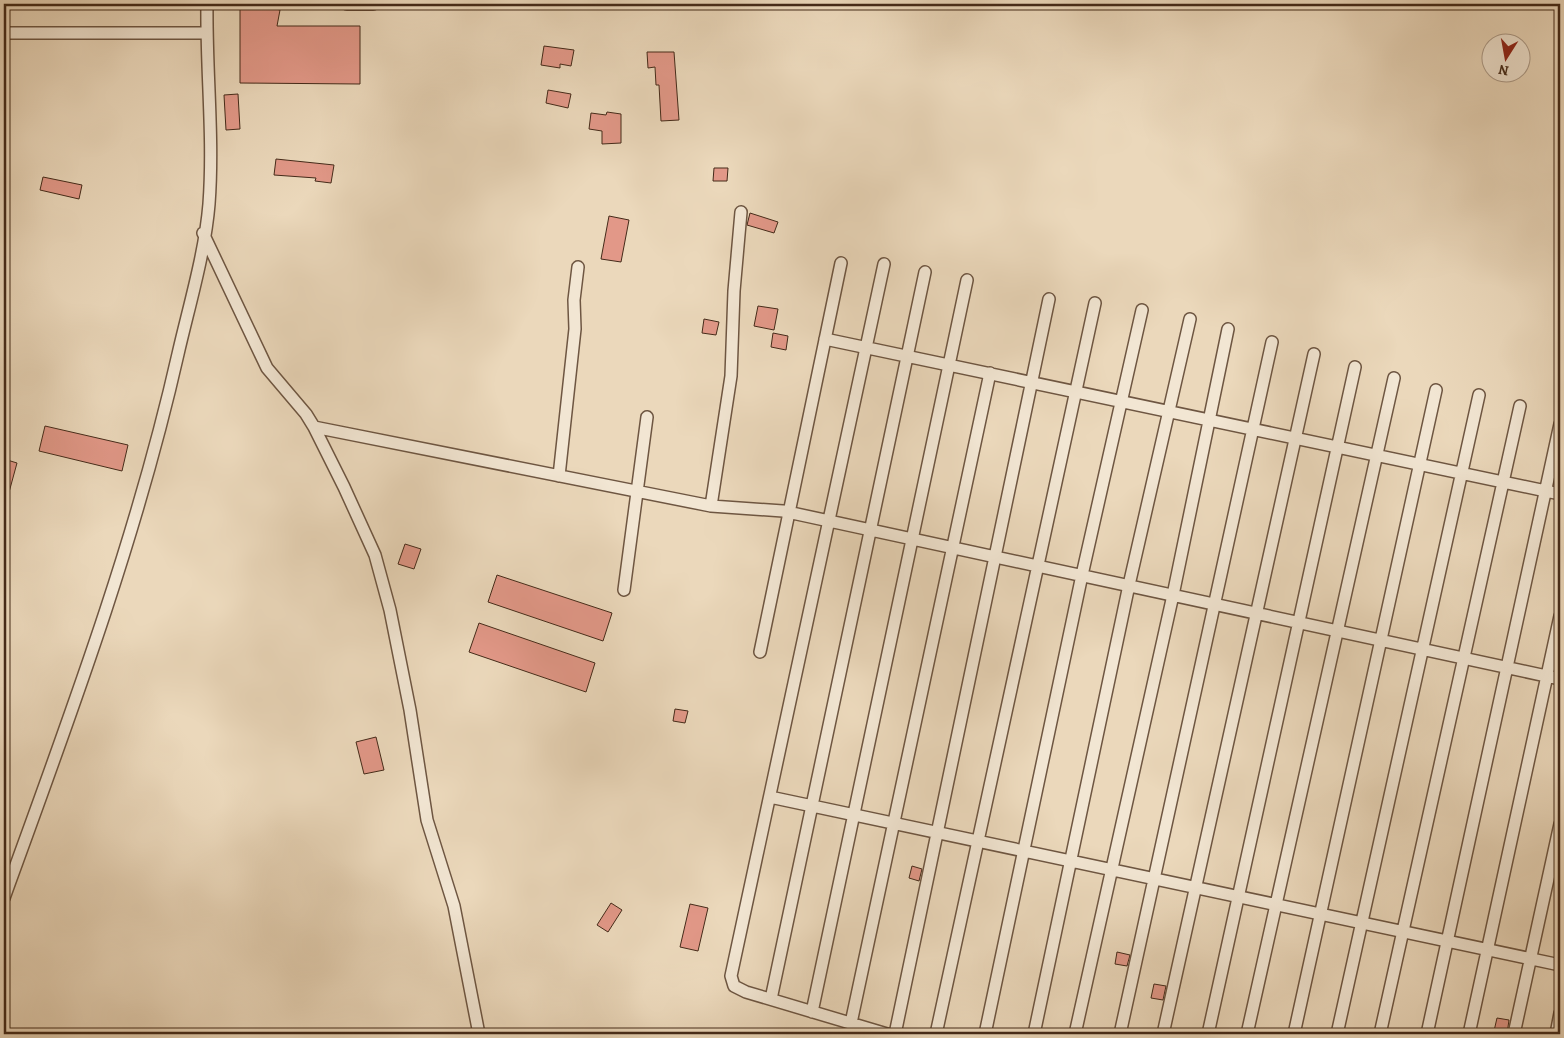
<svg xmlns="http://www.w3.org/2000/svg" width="1564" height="1038" viewBox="0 0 1564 1038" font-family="Alegreya,serif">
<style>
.building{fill:#e29888;stroke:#442a19}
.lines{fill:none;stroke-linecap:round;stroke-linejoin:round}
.minor-casing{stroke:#6e5642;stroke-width:14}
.minor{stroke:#f2e6d3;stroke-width:11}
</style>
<rect width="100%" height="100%" fill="#ebd8bb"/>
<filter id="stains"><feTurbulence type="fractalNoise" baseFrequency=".004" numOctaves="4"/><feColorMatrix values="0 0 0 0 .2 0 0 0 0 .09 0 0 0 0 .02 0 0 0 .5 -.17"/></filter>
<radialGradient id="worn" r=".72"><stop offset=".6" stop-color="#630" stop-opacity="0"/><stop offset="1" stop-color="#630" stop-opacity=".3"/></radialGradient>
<!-- building -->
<path class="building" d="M240 4H252L280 10 277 26H360V84L240 83Z
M544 46 574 50 571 66 560 64V68L541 65Z
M647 52H674L679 120 661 121 659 85H656L655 67 648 68Z
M548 90 571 94 568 108 546 103Z
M238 94 240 129 226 130 224 95Z
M607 112 621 114V143L602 144V131L589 129 591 113 606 115Z
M276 159 334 165 331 183 315 181 316 178 274 175Z
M714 168H728L727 181H713Z
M43 177 82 185 79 199 40 190Z
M750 213 778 222 774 233 747 225Z
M609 216 629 220 621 262 601 259Z
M758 306 778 309 774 330 754 326Z
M704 319 719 322 716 335 702 333Z
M773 333 788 336 786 350 771 347Z
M45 426 128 445 122 471 39 451Z
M4 459 17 463 8 496H4Z
M405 544 421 549 414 569 398 564Z
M497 575 612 613 603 641 488 602Z
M479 623 595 663 586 692 469 652Z
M675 709 688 711 685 723 673 721Z
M376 737 384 770 364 774 356 742Z
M912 866 922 869 919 881 909 878Z
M611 903 622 910 608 932 597 925Z
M690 904 708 908 698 951 680 947Z
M1117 952 1130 955 1127 966 1115 964Z
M1154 984 1166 986 1163 1000 1151 998Z
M1497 1018 1509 1020 1507 1034 1494 1031Z"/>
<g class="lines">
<defs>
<path id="minor" d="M347 4H373
M4 33H207
M203 233 267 368 306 414 314 427 344 487 375 555 390 610 410 710 427 820 454 906 479 1034
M884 264 731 976 734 986 746 992 887 1034
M825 339 1560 494
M314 427 711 506 783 511 1560 679
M559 476 575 329 574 300 578 267
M711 506 731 376 734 291 741 212
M624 590 647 417
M760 652 841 263
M770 797 1560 965
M4 898C69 719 136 540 178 354 189 306 205 253 209 204 214 137 206 70 207 4
M771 999 925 272
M812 1012 967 280
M851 1023 990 373
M895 1034 1049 299
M936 1034 1095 303
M985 1034 1082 575 1142 310
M1034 1034 1129 585 1190 319
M1075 1034 1173 595 1228 329
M1120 1034 1272 342
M1163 1034 1314 354
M1208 1034 1355 367
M1247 1034 1394 378
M1294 1034 1436 390
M1337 1034 1479 395
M1380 1034 1520 406
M1427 1034 1560 424
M1469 1034 1560 616
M1514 1034 1560 824
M1556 1034 1560 1013"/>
</defs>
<!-- minor casing -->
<use href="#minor" class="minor-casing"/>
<!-- minor -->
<use href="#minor" class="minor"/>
</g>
<!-- margin -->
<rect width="1564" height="1038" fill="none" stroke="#ebd8bb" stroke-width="20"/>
<rect x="5" y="5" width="1554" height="1028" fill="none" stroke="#442a19" stroke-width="2.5"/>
<rect x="10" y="10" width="1544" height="1018" fill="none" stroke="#442a19"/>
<!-- north arrow -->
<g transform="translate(1506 58) rotate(191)"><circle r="24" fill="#f2e6d3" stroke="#ac9b89"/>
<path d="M0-4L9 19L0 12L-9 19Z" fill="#8f2418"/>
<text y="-8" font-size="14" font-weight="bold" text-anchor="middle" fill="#442a19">N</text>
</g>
<rect width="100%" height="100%" filter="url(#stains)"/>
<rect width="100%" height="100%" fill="url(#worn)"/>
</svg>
